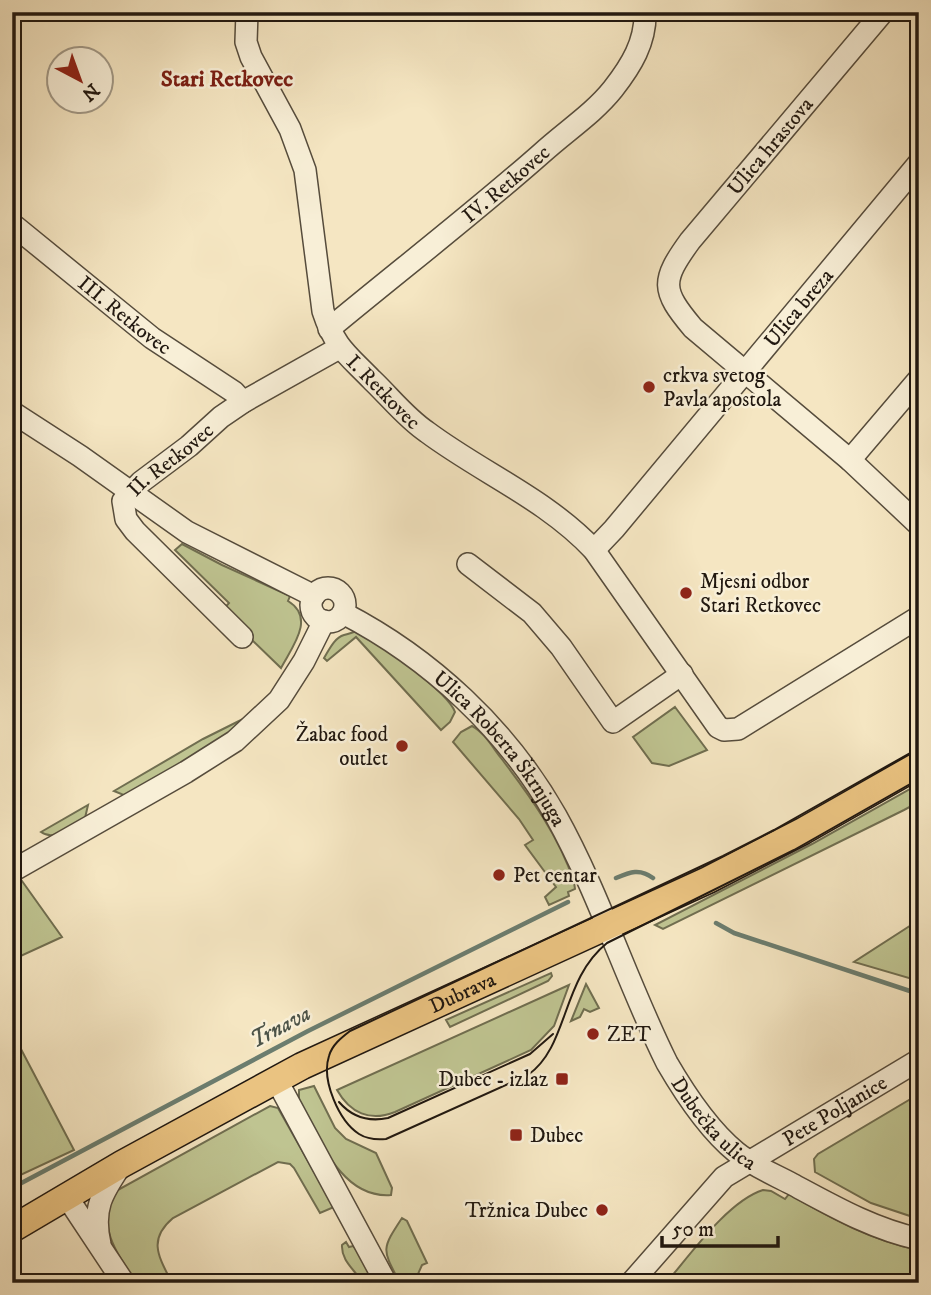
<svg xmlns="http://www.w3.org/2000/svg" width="931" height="1295" viewBox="0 0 931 1295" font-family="'IM FELL DW Pica',serif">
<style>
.green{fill:#bfc491;stroke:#706e50;stroke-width:2}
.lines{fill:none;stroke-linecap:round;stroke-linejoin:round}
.stream{stroke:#6b7d6f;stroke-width:4.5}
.minor-casing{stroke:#564c3c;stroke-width:24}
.major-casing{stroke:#211810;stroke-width:29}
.minor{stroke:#f8efd7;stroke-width:21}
.major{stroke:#eac381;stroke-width:26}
.tram{stroke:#211810;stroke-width:2}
.poi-dot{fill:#8f2418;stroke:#f8efd7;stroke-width:2.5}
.labels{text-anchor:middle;stroke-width:5;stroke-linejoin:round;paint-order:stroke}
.street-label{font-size:21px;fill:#211810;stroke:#f8efd7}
.poi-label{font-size:21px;fill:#211810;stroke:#f8efd7;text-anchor:start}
.neighbourhood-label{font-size:23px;font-weight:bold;fill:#7a1f14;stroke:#f8efd7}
.water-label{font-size:23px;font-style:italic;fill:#4c5348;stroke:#f8efd7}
</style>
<rect width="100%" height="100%" fill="#f5e6c2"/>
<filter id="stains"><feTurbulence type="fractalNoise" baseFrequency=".00286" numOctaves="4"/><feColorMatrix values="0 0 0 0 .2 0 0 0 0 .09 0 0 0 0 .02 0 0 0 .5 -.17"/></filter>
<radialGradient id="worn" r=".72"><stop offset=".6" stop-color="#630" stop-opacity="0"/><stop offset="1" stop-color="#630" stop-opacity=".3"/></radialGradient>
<!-- green -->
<path class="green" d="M182 544 222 565 290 596 288 601C316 618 292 647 281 668L222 611 229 603 175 550Z
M356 631C377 640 448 692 455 712L450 722 441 730 356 637 327 661 324 658C329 650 334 638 344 635 348 634 352 633 356 631Z
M675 707 707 750 669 766 652 763 633 737Z
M245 718 224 739 126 796 114 791 203 739Z
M472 726C484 732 493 748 501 758 530 796 559 836 574 882L575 889 568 892 569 896 549 905 545 897 556 887 525 845 533 840 519 819 453 742 461 732Z
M919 784V802L904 810 663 929 655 925 812 844Z
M88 805 85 818C72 826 55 842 41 832Z
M22 881 62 937 12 960V886Z
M919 920V981L854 962Z
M551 973 552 976 548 981 450 1027 446 1020Z
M586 984 599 1008 590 1012 584 1009 580 1017 571 1021Z
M569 985 554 1026 531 1050 395 1112C370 1122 350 1113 337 1090Z
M12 1032 74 1150 12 1179Z
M314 1086 335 1128 346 1139 376 1153 392 1188 391 1195C340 1199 319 1136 299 1100V1090Z
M914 1097 919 1098V1219L871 1203 815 1172 814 1159 818 1154Z
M270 1106 278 1108 334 1207 320 1213 294 1168 290 1164 278 1162 173 1218C147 1240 159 1257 172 1283H136C117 1252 95 1227 116 1191Z
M763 1190 771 1191 785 1199 789 1194C830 1218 872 1241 919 1250V1283H666C690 1255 728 1201 763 1190Z
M402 1218 407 1221 427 1263 422 1265 414 1283H400C382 1249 381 1250 402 1218Z
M346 1242 349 1247 353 1246 356 1249 375 1283H363C355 1270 341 1261 342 1245Z"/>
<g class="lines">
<!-- stream -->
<path class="stream" d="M616 878C630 872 640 868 653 878
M716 923 734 933 919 994
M12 1188 308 1031 568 902"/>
<defs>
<g id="minor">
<path id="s1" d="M247 12 246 42 251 57 290 129 305 170 323 311C335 348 347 354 372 380 390 397 406 418 427 432 482 473 546 499 594 550L718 727 724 730 738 729 919 617"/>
<path d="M883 12 690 241C661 281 661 290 693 328L850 460 919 525"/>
<path id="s2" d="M12 224 152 338 234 392 243 402"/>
<path id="s3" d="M329 329C400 270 473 214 542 153 566 131 593 114 613 89 631 66 646 42 645 12"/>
<path d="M12 412 80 456 187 532 314 596"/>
<path d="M850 460 919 379"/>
<path id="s4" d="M594 550 614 529 919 163"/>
<path d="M468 564 532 613 561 647 613 722 682 674"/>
<circle cx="328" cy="605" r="17"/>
<path id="s5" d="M343 613C430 658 507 729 556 816 599 893 627 983 667 1063 685 1094 708 1129 736 1152 753 1166 773 1174 792 1184 833 1206 873 1229 919 1239"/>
<path id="s6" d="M242 637 135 531 126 519 123 501 141 482 189 446 221 417 243 402 339 348"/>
<path d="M12 871 186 772 235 741 279 700 304 661 324 621"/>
<path d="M276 1079 386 1283"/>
<path d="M67 1197 124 1283"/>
<path d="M100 1244C92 1209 102 1193 121 1165"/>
<path id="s7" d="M631 1283 724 1177 919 1060"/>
</g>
<g id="major">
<path id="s8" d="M12 1229 122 1164 302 1066 708 880 803 831 919 765"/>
</g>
</defs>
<!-- minor casing -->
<use href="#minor" class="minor-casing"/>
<!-- major casing -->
<use href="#major" class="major-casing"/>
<!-- minor -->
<use href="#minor" class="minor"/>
<!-- major -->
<use href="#major" class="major"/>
<!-- tram -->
<path class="tram" d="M919 748 774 830 723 856 350 1031C341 1038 332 1045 329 1056 321 1080 339 1121 359 1134 367 1139 376 1140 386 1139L528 1075C569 1046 561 980 607 943L794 850 919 779
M339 1102C352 1117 369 1122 388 1118L530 1054 553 1034"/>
</g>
<!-- markers -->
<g class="poi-dot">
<circle cx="649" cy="387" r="7"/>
<circle cx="686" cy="593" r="7"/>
<circle cx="402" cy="746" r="7"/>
<circle cx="499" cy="875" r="7"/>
<circle cx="593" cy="1034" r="7"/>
<rect x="555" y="1072" width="14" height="14" rx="3.5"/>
<rect x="509" y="1128" width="14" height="14" rx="3.5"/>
<circle cx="602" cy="1210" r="7"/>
</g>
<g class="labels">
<!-- street labels -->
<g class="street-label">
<text transform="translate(770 146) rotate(-50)" y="7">Ulica hrastova</text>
<text dy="7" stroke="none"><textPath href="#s3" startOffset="229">IV. Retkovec</textPath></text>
<text dy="7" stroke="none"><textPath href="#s4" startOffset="317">Ulica breza</textPath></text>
<text dy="7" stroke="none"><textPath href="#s2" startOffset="145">III. Retkovec</textPath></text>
<text dy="7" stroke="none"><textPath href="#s1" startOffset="416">I. Retkovec</textPath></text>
<text dy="7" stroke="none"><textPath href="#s6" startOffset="247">II. Retkovec</textPath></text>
<text dy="7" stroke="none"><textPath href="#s5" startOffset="210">Ulica Roberta Škrnjuga</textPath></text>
<text dy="7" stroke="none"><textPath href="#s8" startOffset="509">Dubrava</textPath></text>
<text dy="7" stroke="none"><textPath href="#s7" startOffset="270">Pete Poljanice</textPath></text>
<text dy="7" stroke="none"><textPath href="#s5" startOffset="646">Dubečka ulica</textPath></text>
</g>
<!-- poi labels -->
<g class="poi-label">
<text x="663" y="382">crkva svetog<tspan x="663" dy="24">Pavla apostola</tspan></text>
<text x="700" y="588">Mjesni odbor<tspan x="700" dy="24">Stari Retkovec</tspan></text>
<text x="388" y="741" text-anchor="end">Žabac food<tspan x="388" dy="24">outlet</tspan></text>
<text x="513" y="882">Pet centar</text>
<text x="607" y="1041">ZET</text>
<text x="548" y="1086" text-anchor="end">Dubec - izlaz</text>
<text x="530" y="1142">Dubec</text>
<text x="588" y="1217" text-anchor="end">Tržnica Dubec</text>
</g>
<!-- neighbourhood labels -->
<g class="neighbourhood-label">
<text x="227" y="86">Stari Retkovec</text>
</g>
<!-- water labels -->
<g class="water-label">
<text transform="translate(280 1026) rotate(-28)" y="8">Trnava</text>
</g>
</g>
<!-- margin -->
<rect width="931" height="1295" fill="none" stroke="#f5e6c2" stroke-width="42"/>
<rect x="14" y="14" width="903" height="1267" fill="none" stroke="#211810" stroke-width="3.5"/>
<rect x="21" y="21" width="889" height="1253" fill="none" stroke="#211810" stroke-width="2"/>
<!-- north arrow -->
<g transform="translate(80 80) rotate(139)"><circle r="33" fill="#f8efd7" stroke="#a29987" stroke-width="2"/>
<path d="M0-5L12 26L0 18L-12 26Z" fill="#8f2418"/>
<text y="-10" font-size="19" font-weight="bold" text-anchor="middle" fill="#211810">N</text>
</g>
<!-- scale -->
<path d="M662 1236v10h116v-10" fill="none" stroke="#211810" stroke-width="3.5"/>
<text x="672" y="1236" font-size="21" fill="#211810" stroke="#f8efd7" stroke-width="5" paint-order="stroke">50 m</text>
<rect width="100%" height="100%" filter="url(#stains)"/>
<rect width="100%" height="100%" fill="url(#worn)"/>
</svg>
